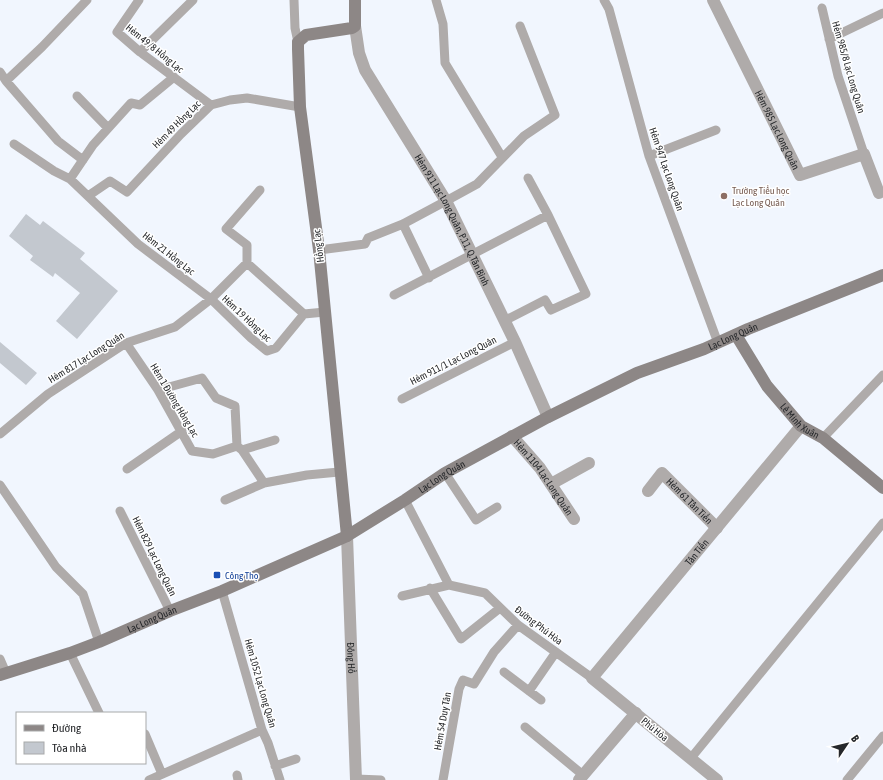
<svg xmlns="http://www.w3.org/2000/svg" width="883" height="780" viewBox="0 0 883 780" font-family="'Asap Condensed',sans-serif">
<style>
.building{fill:#c3c8cf}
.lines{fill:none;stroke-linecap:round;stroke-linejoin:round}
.lane{stroke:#afabaa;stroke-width:9}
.street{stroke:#afabaa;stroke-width:12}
.secondary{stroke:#8d8786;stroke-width:12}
.education-dot{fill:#8d6e63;stroke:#fff;stroke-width:1.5}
.transit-dot{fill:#1a4fb4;stroke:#fff;stroke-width:1.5}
.labels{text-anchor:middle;stroke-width:3;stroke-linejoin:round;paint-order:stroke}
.street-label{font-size:10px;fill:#26282b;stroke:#fff}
.education-label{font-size:10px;fill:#785e54;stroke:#fff;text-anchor:start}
.transit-label{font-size:10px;fill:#164399;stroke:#fff;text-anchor:start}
</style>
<rect width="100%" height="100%" fill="#f1f6fe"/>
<!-- building -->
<path class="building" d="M26 214 40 225 43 221 85 253 80 259 118 291 77 339 56 321 80 293 55 273 53 277 30 260 33 256 9 236Z
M0 342 37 373 26 385 0 363Z"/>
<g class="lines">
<!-- lane -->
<path class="lane" d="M139 0 117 32 140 52 211 105
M294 0 295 28 298 42
M436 0 443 24 445 63 502 157
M604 0 609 9 649 156 718 343
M822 8 838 76 864 154
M829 39 883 13
M140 52 193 0
M0 72 6 81 42 47 87 0
M6 81 58 141 83 160
M77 96 108 128
M14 144 54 171 70 179 138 244 211 299 247 263 304 314
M649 156 716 130
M70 179 93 145 131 103 140 105 174 77
M88 196 110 181 127 192 181 134 211 105 230 100 247 98 300 107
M403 224 429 278
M319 250 365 244 368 238 403 224 446 201 477 184 524 136 555 115 520 26
M247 263V245L226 229 260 190
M394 295 548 215
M504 321 545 300 551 310 586 294 548 215 528 178
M126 343 158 390 192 451 213 454 237 446 242 450 264 483 307 475 339 472
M158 390 202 378 216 398 235 406 237 446
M402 399 515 342
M0 434 48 394 126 343 175 327 211 299 251 338 267 351 276 348 304 314 325 312
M823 438 883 375
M242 450 275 440
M127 469 182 431
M445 473 476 520 497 507
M0 485 56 567 83 594 99 642
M225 500 264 483
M405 500 449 585 485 593 518 625 592 678
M120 511 170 611
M430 588 461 639 500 608
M222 591 262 730 268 743 280 780
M402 596 449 585
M70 653 99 713
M0 659 6 673
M504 672 541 700
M529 691 556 652
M525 727 583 775
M145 734 162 774
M691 758 883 523
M275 766 296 759
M237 775 238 780
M356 779 381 780
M149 780 262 730
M443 780 459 689 463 680 474 684 494 652 518 625
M847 780 883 736"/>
<!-- street -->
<g class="street">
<path id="s1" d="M713 0 800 175 864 154 879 193"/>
<path id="s2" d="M355 26 359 53 365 70 446 201 515 342 548 417"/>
<path id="s3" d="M512 436 540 468 574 519"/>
<path d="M551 484 589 463"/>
<path id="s4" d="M648 491 662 473 717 528"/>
<path id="s5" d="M347 536 356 780"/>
<path d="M579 780 636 713"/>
<path id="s6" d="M717 780 592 678 801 426"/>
</g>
<!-- secondary -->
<g class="secondary">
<path id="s7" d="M736 335 767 386 801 426 823 438 883 488"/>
<path d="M347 536 319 250 300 107 298 49V42L306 35 352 28 355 26V0"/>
<path id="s8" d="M0 675 70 653 99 642 170 611 222 591 347 536 405 500 445 473 548 417 637 373 704 349 748 329 883 275"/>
</g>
</g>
<!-- markers -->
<circle class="education-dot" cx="724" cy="196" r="4"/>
<rect class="transit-dot" x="213" y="571" width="8" height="8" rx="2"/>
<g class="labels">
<!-- street labels -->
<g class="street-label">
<text transform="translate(155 48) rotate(39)" y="4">Hẻm 49/8 Hồng Lạc</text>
<text transform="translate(849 67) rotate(74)" y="4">Hẻm 985/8 Lạc Long Quân</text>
<text transform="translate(176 124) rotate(-45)" y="4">Hẻm 49 Hồng Lạc</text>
<text dy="4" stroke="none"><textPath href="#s1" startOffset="145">Hẻm 985 Lạc Long Quân</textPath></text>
<text transform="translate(667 169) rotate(71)" y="4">Hẻm 947 Lạc Long Quân</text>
<text dy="4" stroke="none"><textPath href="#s2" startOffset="219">Hẻm 911 Lạc Long Quân, P.11, Q.Tân Bình</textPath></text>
<text transform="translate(318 246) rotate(-97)" y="4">Hồng Lạc</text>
<text transform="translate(169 253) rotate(38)" y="4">Hẻm 21 Hồng Lạc</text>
<text transform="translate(247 318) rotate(43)" y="4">Hẻm 19 Hồng Lạc</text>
<text dy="4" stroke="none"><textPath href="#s8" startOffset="810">Lạc Long Quân</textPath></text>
<text transform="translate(86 357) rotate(-32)" y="4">Hẻm 817 Lạc Long Quân</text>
<text transform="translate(453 360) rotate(-27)" y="4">Hẻm 911/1 Lạc Long Quân</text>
<text transform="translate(175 400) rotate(59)" y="4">Hẻm 1 Đường Hồng Lạc</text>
<text dy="4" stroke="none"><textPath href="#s7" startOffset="108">Lê Minh Xuân</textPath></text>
<text dy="4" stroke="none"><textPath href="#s8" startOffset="486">Lạc Long Quân</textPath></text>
<text dy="4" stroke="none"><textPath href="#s3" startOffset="52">Hẻm 1104 Lạc Long Quân</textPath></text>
<text dy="4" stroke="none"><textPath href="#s4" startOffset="62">Hẻm 61 Tân Tiến</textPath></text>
<text dy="4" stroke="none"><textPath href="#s6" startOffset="325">Tân Tiến</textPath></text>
<text transform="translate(155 556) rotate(64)" y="4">Hẻm 829 Lạc Long Quân</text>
<text dy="4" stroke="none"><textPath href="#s8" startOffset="162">Lạc Long Quân</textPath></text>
<text transform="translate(539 625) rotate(37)" y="4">Đường Phú Hòa</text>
<text dy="4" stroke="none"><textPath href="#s5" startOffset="122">Đông Hồ</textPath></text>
<text transform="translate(261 683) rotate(74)" y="4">Hẻm 1052 Lạc Long Quân</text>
<text transform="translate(442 721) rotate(-80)" y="4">Hẻm 54 Duy Tân</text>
<text transform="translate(655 729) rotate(39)" y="4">Phú Hòa</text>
</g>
<!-- education labels -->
<g class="education-label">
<text x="732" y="194">Trường Tiểu học<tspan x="732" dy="12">Lạc Long Quân</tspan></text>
</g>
<!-- transit labels -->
<g class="transit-label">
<text x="225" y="579">Công Thọ</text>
</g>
</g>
<!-- legend -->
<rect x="16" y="712" width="130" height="52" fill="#ffffff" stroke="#a8a9aa"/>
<rect x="24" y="725" width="20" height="6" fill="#8d8786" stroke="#a8a9aa"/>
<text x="52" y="732" font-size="12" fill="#26282b">Đường</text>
<rect x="24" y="742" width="20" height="12" fill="#c3c8cf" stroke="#a8a9aa"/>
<text x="52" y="752" font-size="12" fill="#26282b">Tòa nhà</text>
<!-- north arrow -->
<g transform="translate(847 744) rotate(55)" stroke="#ffffff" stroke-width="3" paint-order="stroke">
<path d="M0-3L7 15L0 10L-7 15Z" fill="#26282b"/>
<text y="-6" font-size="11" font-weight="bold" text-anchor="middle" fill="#26282b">B</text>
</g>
</svg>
